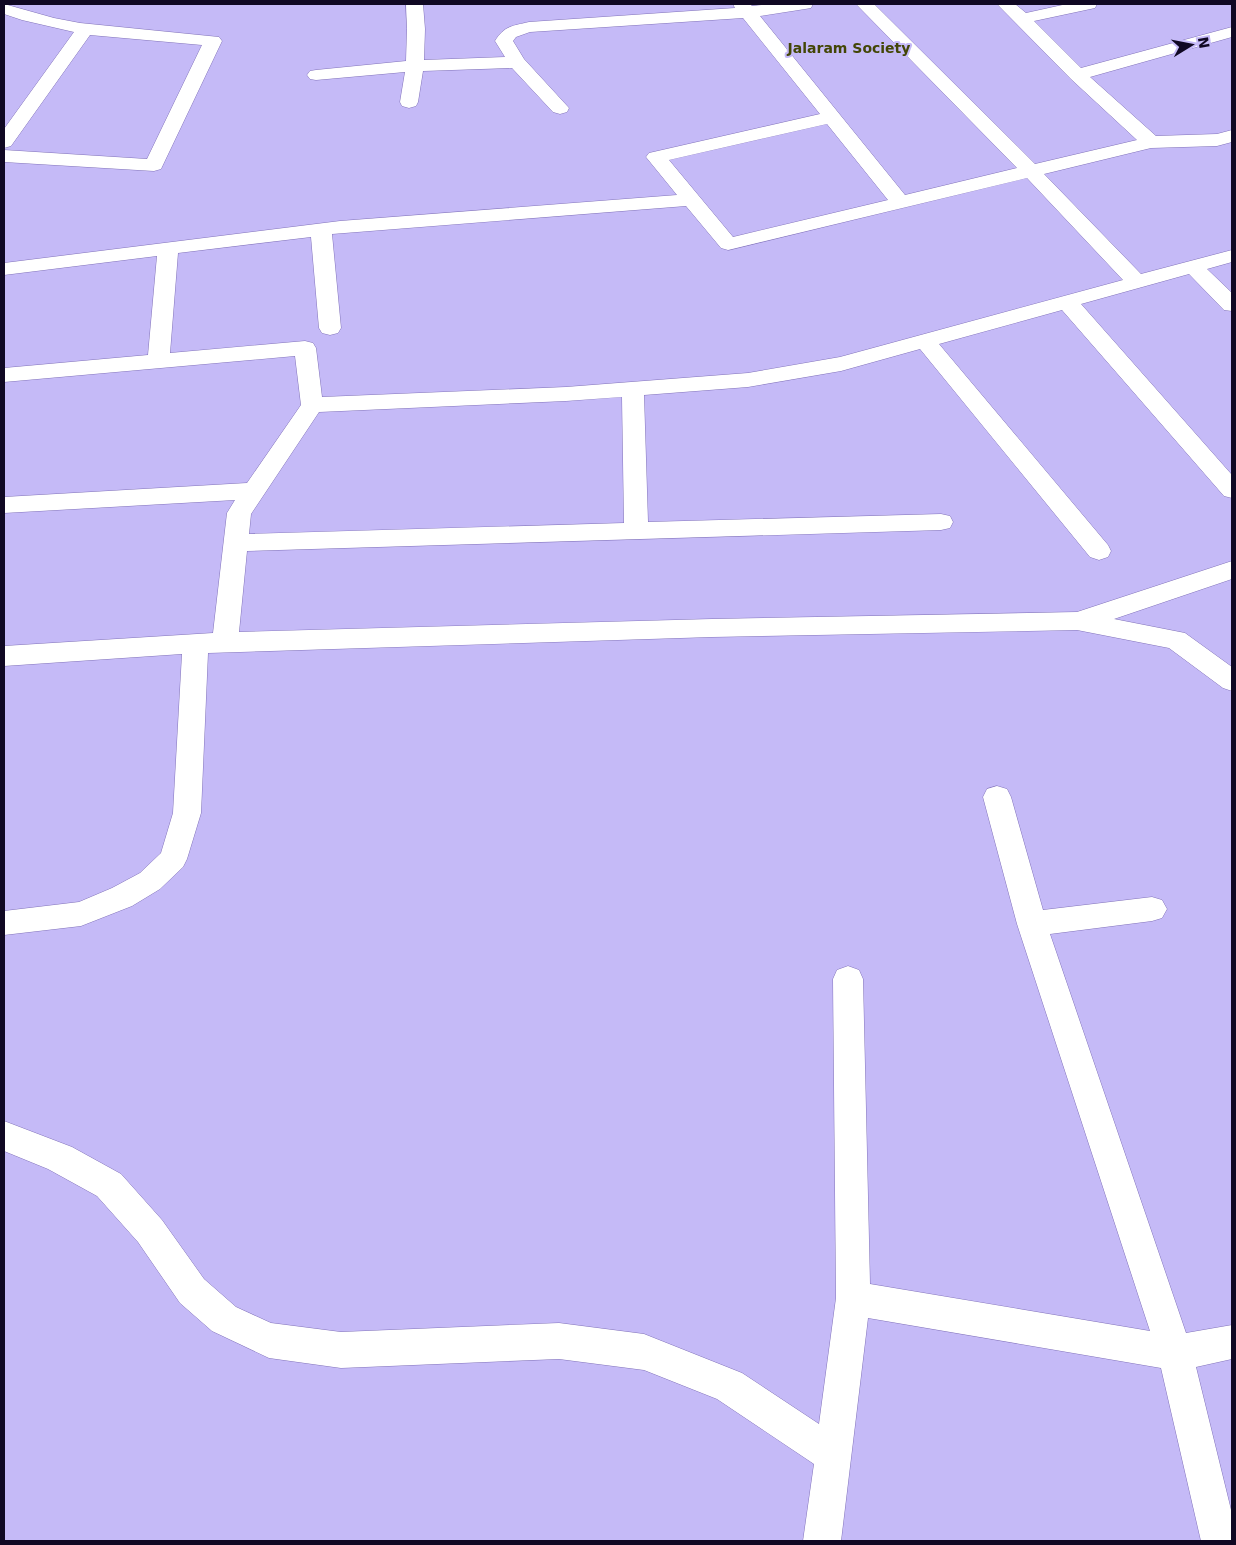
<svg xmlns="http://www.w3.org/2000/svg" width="1236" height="1545" viewBox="0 0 1236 1545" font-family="'DejaVu Sans',sans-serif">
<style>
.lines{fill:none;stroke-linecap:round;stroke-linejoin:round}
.minor-casing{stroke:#8273ba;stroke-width:1}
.minor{fill:#fff;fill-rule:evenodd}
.labels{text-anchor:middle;stroke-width:4;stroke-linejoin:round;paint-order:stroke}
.far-neighbourhood-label{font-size:14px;font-weight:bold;fill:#434606;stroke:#c5baf7}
</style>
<rect width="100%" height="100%" fill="#c5baf7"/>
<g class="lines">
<defs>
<path id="minor" d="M4 4 54 18 80 23 219 37 222 41 161 169 154 171 4 162V150L147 159 202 45 90 35 11 146 4 148V129L74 32 22 20 4 14Z
M406 4H423L425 29 424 60 505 57 495 41C504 26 512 26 529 22L735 8 733 4H750L752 6 770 4H813L811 8 805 9 760 16 905 195 1017 168 856 4H874L1035 164 1137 140 1071 79 997 4H1015L1026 13 1067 4H1097L1095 8 1034 21 1081 68 1232 27V37L1090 77 1156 136 1217 134 1232 130V142L1217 146 1151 148 1044 174 1141 274 1232 250V262L1207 269 1232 293V311L1224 310 1189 274 1081 304 1232 475V498L1224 496 1062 310 939 344 1108 545 1111 551 1108 557 1099 560 1090 557 920 349 841 371 748 387 644 395 648 522 941 514 950 516 953 522 950 528 941 530 247 551 239 632 712 619 1077 612 1232 561V579L1114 619 1185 633 1232 667V691L1223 688 1169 648 1077 630 712 637 208 653 201 813 187 859 183 867 160 889 132 906 81 926 4 935V911L79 902 112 888 140 873 161 853 173 813 182 654 4 666V646L213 633 227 513 235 500 4 513V497L247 483 301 405 295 356 4 382V368L148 355 157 256 4 275V263L340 221 677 195 646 157 649 153 820 114 743 18 530 32 516 37 513 41 524 59 569 108 567 112 560 114 553 112 512 68 423 71 418 102 416 106 409 108 402 106 400 102 405 72 316 80 310 79 307 75 310 71 316 70 406 61 407 29ZM827 124 888 200 733 237 669 160ZM1027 178 1123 280 840 357 748 373 566 387 322 397 316 348 313 343 305 341 170 353 178 253 311 237 319 328 322 333 330 335 338 333 341 328 332 234 686 206 721 248 728 250ZM622 397 624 523 249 534 251 514 319 412 566 401Z
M997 786 1007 789 1011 797 1043 910 1152 897 1162 900 1167 909 1162 918 1152 921 1050 934 1186 1333 1232 1325V1359L1196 1367 1232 1514V1541H1201L1161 1368 868 1318 841 1541H803L814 1464 717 1399 644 1370 559 1359 341 1368 269 1358 212 1331 180 1303 138 1242 97 1196 48 1169 4 1151V1121L72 1147 121 1174 162 1220 204 1279 236 1307 271 1323 341 1332 559 1323 644 1334 742 1373 819 1424 836 1298 833 979 837 970 848 966 859 970 863 979 870 1284 1150 1331 1017 924 983 797 987 789Z"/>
</defs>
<!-- minor casing -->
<use href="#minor" class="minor-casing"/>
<!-- minor -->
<use href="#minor" class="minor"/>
</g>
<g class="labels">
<!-- far-neighbourhood labels -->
<g class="far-neighbourhood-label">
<text x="849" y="53">Jalaram Society</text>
</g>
</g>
<!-- border -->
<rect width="1236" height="1545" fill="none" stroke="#100823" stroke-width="10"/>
<!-- north arrow -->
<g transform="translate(1191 45) rotate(80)" stroke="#c5baf7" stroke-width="4" paint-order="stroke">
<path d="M0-4L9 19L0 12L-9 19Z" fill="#100823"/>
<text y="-8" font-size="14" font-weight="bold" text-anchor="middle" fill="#100823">N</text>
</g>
</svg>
